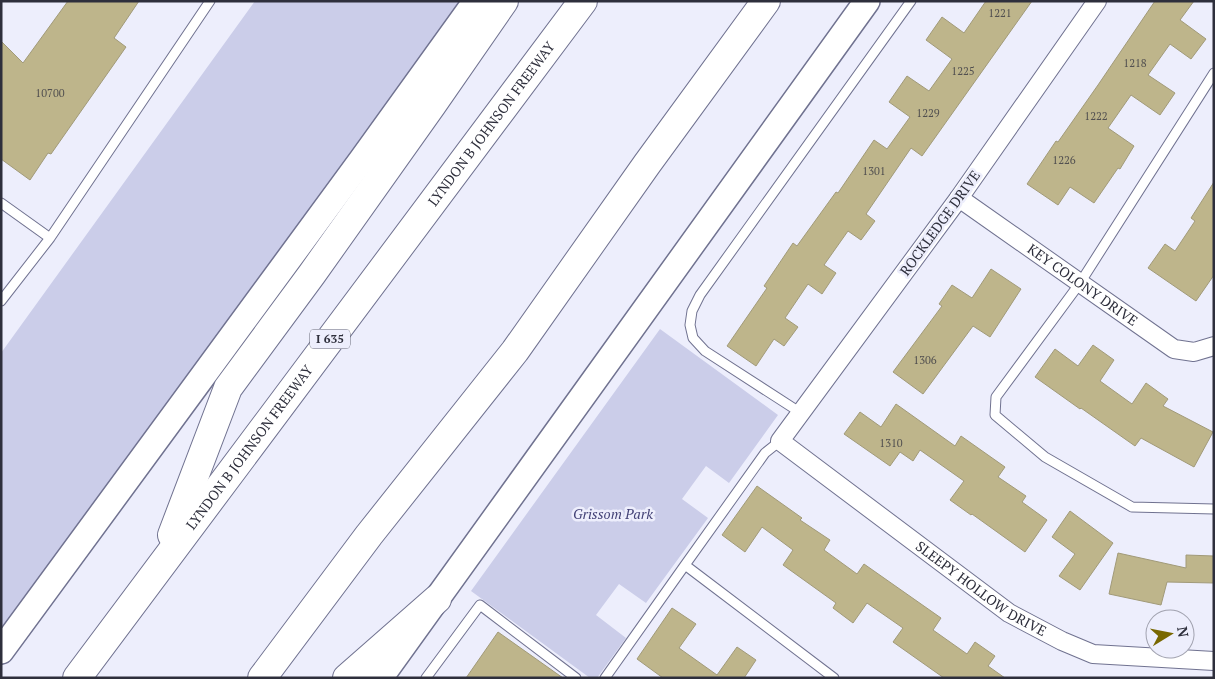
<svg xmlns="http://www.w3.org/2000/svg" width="1215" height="679" viewBox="0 0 1215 679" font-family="'PT Serif',serif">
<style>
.green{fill:#cbcde9}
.building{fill:#beb58b;stroke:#a19a79}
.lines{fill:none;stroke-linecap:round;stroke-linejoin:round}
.lane-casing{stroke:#707290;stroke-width:11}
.street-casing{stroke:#707290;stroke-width:20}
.secondary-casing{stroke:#707290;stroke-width:28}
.highway-casing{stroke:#707290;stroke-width:30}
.lane{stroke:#fff;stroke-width:9}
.street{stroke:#fff;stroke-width:18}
.secondary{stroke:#fff;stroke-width:25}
.highway{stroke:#fff;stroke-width:28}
.labels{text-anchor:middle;stroke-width:5;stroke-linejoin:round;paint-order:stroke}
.number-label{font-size:11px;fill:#525050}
.shield{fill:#edeefc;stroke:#676876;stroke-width:1}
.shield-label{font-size:12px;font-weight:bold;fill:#2e2f3c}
.street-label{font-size:14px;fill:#2e2f3c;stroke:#edeefc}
.park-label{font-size:14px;font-style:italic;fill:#444378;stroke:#edeefc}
</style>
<rect width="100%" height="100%" fill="#edeefc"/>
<!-- green -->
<path class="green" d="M255 1H478L1 664V353Z
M660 329 778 415 729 483 706 466 682 499 708 518 646 603 619 584 596 615 626 638 597 678H590L471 591Z"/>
<!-- building -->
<path class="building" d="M68 1H139L114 38 126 47 51 154 48 153 30 180 1 159V41L23 63Z
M986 1H1032L922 156 911 148 866 214 875 221 861 240 848 231 824 265 836 273 822 294 808 284 785 318 798 327 784 346 774 339 756 366 727 346 767 288 764 286 793 243 797 246 836 192 838 193 874 140 887 149 910 117 889 102 907 76 929 91 952 59 926 40 942 17 964 33Z
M1155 1H1194L1180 20 1206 39 1191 59 1170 44 1148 75 1175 93 1160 115 1131 95 1108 128 1134 146 1120 169 1118 168 1094 203 1070 187 1058 205 1027 184 1056 141 1058 142 1098 85Z
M1214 182V275L1196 301 1148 268 1165 244 1175 251 1195 221 1191 218Z
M991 269 1021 289 990 337 973 326 923 394 893 372 942 306 939 304 952 285 972 298Z
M1093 345 1114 360 1100 381 1132 404 1146 383 1168 399 1163 406 1213 432 1194 467 1141 438 1135 446 1081 408 1080 409 1035 377 1055 349 1078 366Z
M896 404 955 446 961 436 1005 467 998 477 1026 496 1022 502 1047 520 1025 552 972 514 971 515 950 500 964 481 920 450 913 461 900 452 890 466 844 434 860 412 881 427Z
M757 486 802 518 800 520 830 540 824 550 857 574 864 564 941 618 933 630 967 654 975 642 995 656 988 666 1005 678H944L893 642 903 628 867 603 853 623 833 608 836 603 783 565 793 550 762 527 745 552 722 535Z
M1070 511 1113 543 1080 590 1059 576 1075 554 1052 537Z
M1118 553 1186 568V555L1214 556V583L1167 582 1161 605 1109 594Z
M672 608 696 624 679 648 717 675 737 647 756 660 744 678H663L637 659Z
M498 632 563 678H466Z"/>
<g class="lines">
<defs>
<path id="lane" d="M1214 73 1080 283 996 397 995 415 1045 457 1132 507 1214 509
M1 203 50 238 1 301
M50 238 210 1
M801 413 705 351 693 338 690 325 692 311 700 295 911 1
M780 441 765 453 685 565 834 678
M426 678 480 605 576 678
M605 678 685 565"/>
<g id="street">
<path id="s1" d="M1097 1 959 198 780 441 1009 613 1062 641 1093 654 1214 661"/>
<path id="s2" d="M959 198 1174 349 1194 352 1214 346"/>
</g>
<path id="secondary" d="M1 651 363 158 476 1
M380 678 867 1"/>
<g id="highway">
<path d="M172 535 228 388 312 274 432 105 504 1"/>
<path id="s3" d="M77 678 583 1"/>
<path d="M262 678 369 535 515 351 647 164 766 1"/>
<path d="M347 678 437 599"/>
</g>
</defs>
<!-- lane casing -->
<use href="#lane" class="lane-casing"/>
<!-- street casing -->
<use href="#street" class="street-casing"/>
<!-- secondary casing -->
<use href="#secondary" class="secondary-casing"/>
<!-- highway casing -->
<use href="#highway" class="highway-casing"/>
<!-- lane -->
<use href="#lane" class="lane"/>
<!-- street -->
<use href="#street" class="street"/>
<!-- secondary -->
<use href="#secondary" class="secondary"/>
<!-- highway -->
<use href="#highway" class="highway"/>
</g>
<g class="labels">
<!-- number labels -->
<g class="number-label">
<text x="1000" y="17">1221</text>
<text x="1135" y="67">1218</text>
<text x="963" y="75">1225</text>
<text x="50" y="97">10700</text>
<text x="928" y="117">1229</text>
<text x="1096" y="120">1222</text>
<text x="1064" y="164">1226</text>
<text x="874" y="175">1301</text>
<text x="925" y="364">1306</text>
<text x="891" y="447">1310</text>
</g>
<!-- shield labels -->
<rect class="shield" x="310" y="329.5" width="40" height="19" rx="4"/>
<g class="shield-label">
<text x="330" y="343">I 635</text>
</g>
<!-- street labels -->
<g class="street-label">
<text dy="5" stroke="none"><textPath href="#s3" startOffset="692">LYNDON B JOHNSON FREEWAY</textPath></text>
<text transform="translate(940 223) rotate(-54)" y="5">ROCKLEDGE DRIVE</text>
<text dy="5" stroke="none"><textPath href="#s2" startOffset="151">KEY COLONY DRIVE</textPath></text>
<text dy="5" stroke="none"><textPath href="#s3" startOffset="288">LYNDON B JOHNSON FREEWAY</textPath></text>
<text dy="5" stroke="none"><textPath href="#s1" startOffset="792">SLEEPY HOLLOW DRIVE</textPath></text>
</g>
<!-- park labels -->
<g class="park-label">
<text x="613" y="519">Grissom Park</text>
</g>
</g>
<!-- border -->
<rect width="1215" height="679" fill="none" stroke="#2e2f3c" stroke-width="5"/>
<!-- north arrow -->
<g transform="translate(1170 634) rotate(80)"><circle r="24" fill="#edeefc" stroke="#a1a2af"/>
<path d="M0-4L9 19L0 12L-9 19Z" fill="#796800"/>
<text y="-8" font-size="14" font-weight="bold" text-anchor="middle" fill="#2e2f3c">N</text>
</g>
</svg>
